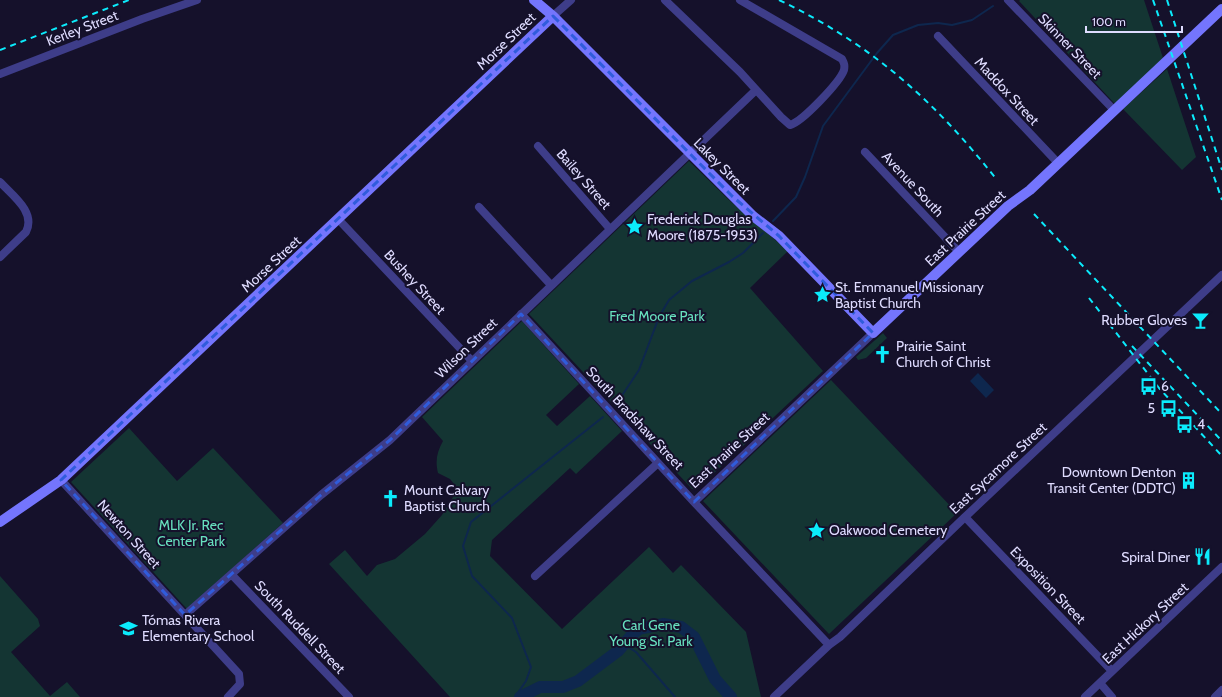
<svg xmlns="http://www.w3.org/2000/svg" width="1222" height="697" viewBox="0 0 1222 697" font-family="Cabin,sans-serif">
<style>
.green{fill:#143533}
.water{fill:#0e274e}
.lines{fill:none;stroke-linecap:round;stroke-linejoin:round}
.stream{stroke:#0e274e;stroke-width:2}
.river{stroke:#0e274e;stroke-width:12}
.street{stroke:#3e3d89;stroke-width:8}
.secondary{stroke:#7475fd;stroke-width:10}
.rail{stroke:#0bebfc;stroke-width:2;stroke-dasharray:6 5;stroke-linecap:butt}
.marked{fill:none;stroke:#305cdc;stroke-width:3;stroke-dasharray:8 5;stroke-linejoin:round}
.labels{text-anchor:middle;stroke-width:4;stroke-linejoin:round;paint-order:stroke}
.street-label{font-size:14px;fill:#dfdcff;stroke:#15112b}
.poi-label{font-size:14px;fill:#dfdcff;stroke:#15112b;text-anchor:start}
.park-label{font-size:14px;fill:#67e0be;stroke:#15112b}
</style>
<rect width="100%" height="100%" fill="#15112b"/>
<!-- green -->
<path class="green" d="M1020 0H1144L1163 58 1115 104 1019 1Z
M1167 69 1196 157 1182 170 1123 109Z
M689 161 729 200 788 251 750 288 823 371 696 490 692 489 529 314Z
M522 321 579 384 546 415 557 426 590 396 622 431 576 474 570 468 492 540 490 556 562 629 649 547 673 573 681 565 746 632 761 697H450L329 564 345 550 367 576 377 565 395 559 425 534 442 515 458 489 450 479 438 473C435 460 437 452 443 441L422 417Z
M883 333 887 338 866 358 858 360 856 357Z
M831 380 957 513 829 634 703 501Z
M129 428 177 481 213 448 283 523 187 609 71 482Z
M0 576 38 619 40 626 11 652 50 696 67 682 80 697H0Z"/>
<!-- water -->
<path class="water" d="M978 373 994 390 986 398 970 381Z"/>
<g class="lines">
<!-- stream -->
<path class="stream" d="M773 221 796 197 805 177 823 126 877 53 893 35 918 25 938 23 952 25 972 20 993 6
M617 403 639 370 659 317 669 300 692 281 729 262 743 253 763 233
M623 646 628 647 636 652 675 697
M515 697 526 681 531 667 512 618 472 576 463 546 471 522 603 417"/>
<!-- river -->
<path class="river" d="M520 697 540 687H563L578 681 618 651 632 635 639 629 663 624 681 627 694 637 715 679 731 697"/>
<!-- street -->
<path class="street" d="M665 0 740 72 781 117 790 125C802 122 840 82 844 70 845 65 844 63 842 59L740 0
M1008 0 1114 110
M553 16 571 0
M938 36 1058 163
M0 74 142 19 197 0
M538 146 610 229
M865 152 959 252
M0 182C13 196 36 212 26 232L0 257
M479 207 551 285
M339 220 472 361
M521 314 694 502 829 645
M61 480 239 674 240 684 228 697
M694 502 873 333
M965 517 1112 671
M232 575 349 697
M535 576 658 463
M185 615 321 495 390 440 756 90
M1100 683 1112 697
M774 697 829 645 840 637 965 517 1222 275
M1085 697 1222 567
M1215 697 1222 690"/>
<!-- secondary -->
<path class="secondary" d="M534 0 553 16 753 216 779 236 873 333 1008 206 1030 190 1222 9
M0 522 61 480 553 16"/>
<!-- rail -->
<path class="rail" d="M779 0C871 44 934 100 997 180
M1153 0 1222 200
M1167 0 1222 170
M0 50 129 0
M1034 214 1222 414
M1089 298 1159 388 1222 456
M1132 346 1222 441"/>
</g>
<!-- marked area -->
<path class="marked" d="M553 16 732 196 779 236 873 333 694 502 521 314 390 440 321 495 185 615 61 480Z"/>
<!-- icons -->
<defs>
<symbol id="sight-bare" viewBox="-9 -9 18 18"><path d="M0-6L1.8-2.2L6-1.7L2.9 1.2L3.7 5.4L0 3.3L-3.7 5.4L-2.9 1.2L-6-1.7L-1.8-2.2Z" fill="#0bebfc" stroke="#15112b" stroke-width="2.5" paint-order="stroke"/></symbol>
<symbol id="bar-bare" viewBox="-9 -9 18 18"><path d="M-6-5H6L.8 .8V4.5H3.5V6h-7V4.5H-.8V.8Z" fill="#0bebfc" stroke="#15112b" stroke-width="2.5" paint-order="stroke"/></symbol>
<symbol id="church-bare" viewBox="-9 -9 18 18"><path d="M-1.2-6h2.4v3.5h3.3v2.4h-3.3V6h-2.4V-.1h-3.3v-2.4h3.3Z" fill="#0bebfc" stroke="#15112b" stroke-width="2.5" paint-order="stroke"/></symbol>
<symbol id="bus-bare" viewBox="-9 -9 18 18"><path d="M-5-6H5V4H4V6H2V4H-2V6H-4V4H-5ZM-3.5-4V0h7V-4ZM-3.5 1.2v1.5H-2V1.2ZM2 1.2v1.5H3.5V1.2Z" fill="#0bebfc" stroke="#15112b" stroke-width="2.5" paint-order="stroke"/></symbol>
<symbol id="building-bare" viewBox="-9 -9 18 18"><path d="M-4-6H4V6H1V3H-1V6H-4ZM-2.5-4.3h1.7v1.8h-1.7ZM.8-4.3h1.7v1.8H.8ZM-2.5-1h1.7V.8h-1.7ZM.8-1h1.7V.8H.8Z" fill="#0bebfc" stroke="#15112b" stroke-width="2.5" paint-order="stroke"/></symbol>
<symbol id="restaurant-bare" viewBox="-9 -9 18 18"><path d="M-5-6h1v4h1v-4h1v4h1v-4h1v5L-1.5 .5V6h-2V.5L-5-1ZM5-6V6H3V1.5H1.5Q1.5-4 5-6Z" fill="#0bebfc" stroke="#15112b" stroke-width="2.5" paint-order="stroke"/></symbol>
<symbol id="school-bare" viewBox="-9 -9 18 18"><path d="M0-5L7-2L0 1L-7-2ZM-4 1L0 2.5L4 1V4Q0 6-4 4Z" fill="#0bebfc" stroke="#15112b" stroke-width="2.5" paint-order="stroke"/></symbol>
</defs>
<g fill-rule="evenodd">
<use href="#sight-bare" x="622" y="214" width="25" height="25"/>
<use href="#sight-bare" x="810" y="282" width="25" height="25"/>
<use href="#bar-bare" x="1188" y="308" width="25" height="25"/>
<use href="#church-bare" x="870" y="342" width="25" height="25"/>
<use href="#bus-bare" x="1136" y="374" width="25" height="25"/>
<use href="#bus-bare" x="1156" y="396" width="25" height="25"/>
<use href="#bus-bare" x="1172" y="412" width="25" height="25"/>
<use href="#building-bare" x="1176" y="468" width="25" height="25"/>
<use href="#church-bare" x="378" y="486" width="25" height="25"/>
<use href="#sight-bare" x="804" y="518" width="25" height="25"/>
<use href="#restaurant-bare" x="1190" y="544" width="25" height="25"/>
<use href="#school-bare" x="116" y="616" width="25" height="25"/>
</g>
<g class="labels">
<!-- street labels -->
<g class="street-label">
<text transform="translate(82 28) rotate(-21)" y="5">Kerley Street</text>
<text transform="translate(506 41) rotate(-44)" y="5">Morse Street</text>
<text transform="translate(1070 46) rotate(46)" y="5">Skinner Street</text>
<text transform="translate(1007 91) rotate(47)" y="5">Maddox Street</text>
<text transform="translate(722 166) rotate(45)" y="5">Lakey Street</text>
<text transform="translate(584 179) rotate(49)" y="5">Bailey Street</text>
<text transform="translate(913 184) rotate(47)" y="5">Avenue South</text>
<text transform="translate(965 228) rotate(-43)" y="5">East Prairie Street</text>
<text transform="translate(271 264) rotate(-43)" y="5">Morse Street</text>
<text transform="translate(415 282) rotate(47)" y="5">Bushey Street</text>
<text transform="translate(466 348) rotate(-44)" y="5">Wilson Street</text>
<text transform="translate(635 418) rotate(47)" y="5">South Bradshaw Street</text>
<text transform="translate(729 450) rotate(-43)" y="5">East Prairie Street</text>
<text transform="translate(998 468) rotate(-43)" y="5">East Sycamore Street</text>
<text transform="translate(129 534) rotate(48)" y="5">Newton Street</text>
<text transform="translate(1048 585) rotate(46)" y="5">Exposition Street</text>
<text transform="translate(1145 623) rotate(-43)" y="5">East Hickory Street</text>
<text transform="translate(300 627) rotate(46)" y="5">South Ruddell Street</text>
</g>
<!-- poi labels -->
<g class="poi-label">
<text x="647" y="224">Frederick Douglas<tspan x="647" dy="16">Moore (1875-1953)</tspan></text>
<text x="835" y="292">St. Emmanuel Missionary<tspan x="835" dy="16">Baptist Church</tspan></text>
<text x="1187" y="325" text-anchor="end">Rubber Gloves</text>
<text x="896" y="351">Prairie Saint<tspan x="896" dy="16">Church of Christ</tspan></text>
<text x="1161" y="391">6</text>
<text x="1155" y="413" text-anchor="end">5</text>
<text x="1197" y="429">4</text>
<text x="1176" y="477" text-anchor="end">Downtown Denton<tspan x="1176" dy="16">Transit Center (DDTC)</tspan></text>
<text x="404" y="495">Mount Calvary<tspan x="404" dy="16">Baptist Church</tspan></text>
<text x="829" y="535">Oakwood Cemetery</text>
<text x="1190" y="562" text-anchor="end">Spiral Diner</text>
<text x="142" y="625">Tómas Rivera<tspan x="142" dy="16">Elementary School</tspan></text>
</g>
<!-- park labels -->
<g class="park-label">
<text x="657" y="321">Fred Moore Park</text>
<text x="191" y="530">MLK Jr. Rec<tspan x="191" dy="16">Center Park</tspan></text>
<text x="651" y="630">Carl Gene<tspan x="651" dy="16">Young Sr. Park</tspan></text>
</g>
</g>
<!-- scale -->
<path d="M1086 26v6h96v-6" fill="none" stroke="#dfdcff" stroke-width="2"/>
<text x="1092" y="26" font-size="12" fill="#dfdcff" stroke="#15112b" stroke-width="3" paint-order="stroke">100 m</text>
</svg>
